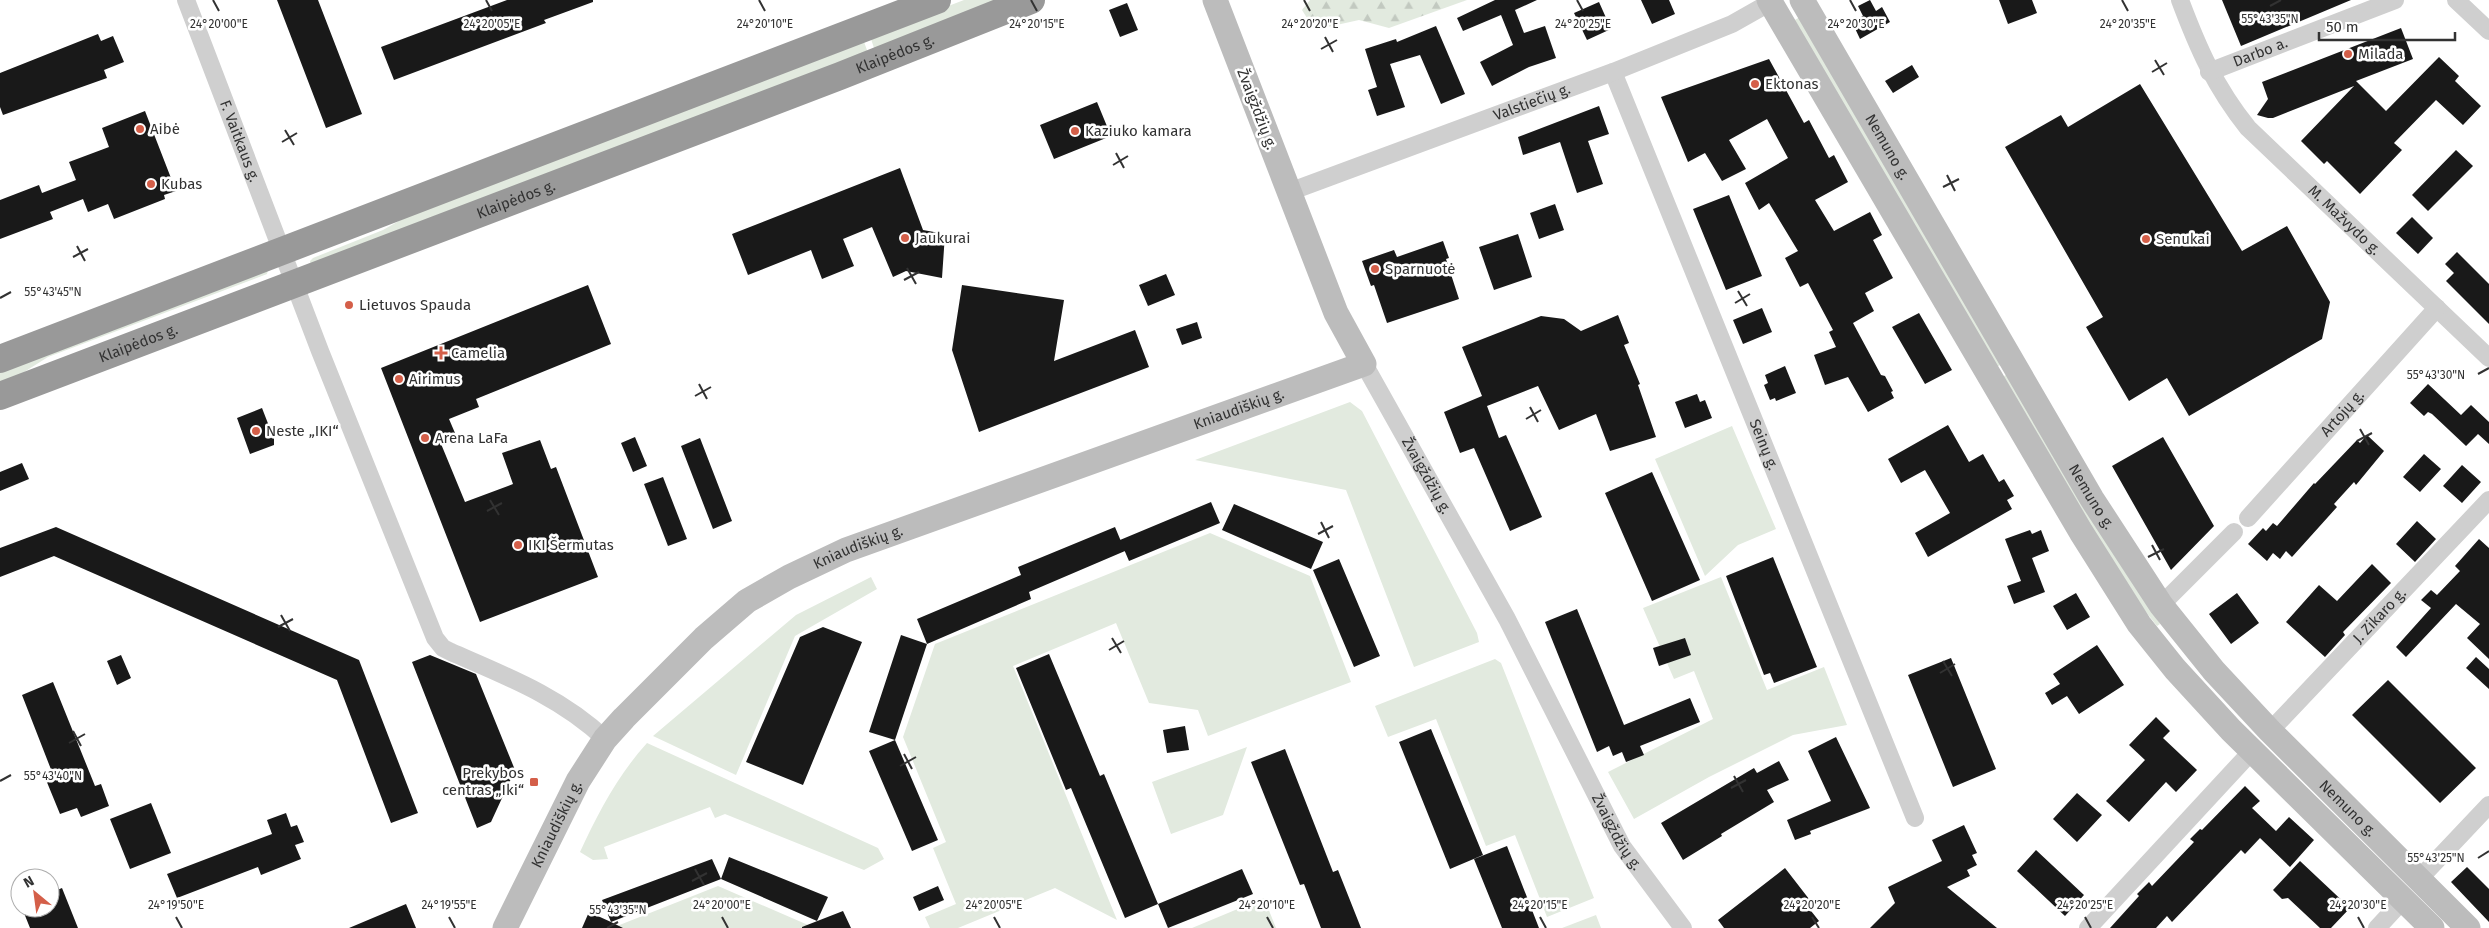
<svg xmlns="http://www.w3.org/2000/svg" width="2489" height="928" viewBox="0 0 2489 928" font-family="'Fira Sans',sans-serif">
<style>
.green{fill:#e2eadf}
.forest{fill:url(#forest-firs)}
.building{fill:#191919}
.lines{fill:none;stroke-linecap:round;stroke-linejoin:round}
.street{stroke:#cfcfcf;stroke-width:18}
.secondary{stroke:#bcbcbc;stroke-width:25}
.highway{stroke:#999;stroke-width:28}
.ticks{fill:none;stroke:#323232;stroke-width:2}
.poi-dot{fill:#d45f49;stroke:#fff;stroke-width:2}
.labels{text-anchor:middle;stroke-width:5;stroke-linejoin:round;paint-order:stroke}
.street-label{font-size:15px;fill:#323232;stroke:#fff}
.poi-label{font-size:15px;fill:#323232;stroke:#fff;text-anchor:start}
.ticks-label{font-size:12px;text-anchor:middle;fill:#323232;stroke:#fff;stroke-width:5;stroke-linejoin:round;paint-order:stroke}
</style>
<defs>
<pattern id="forest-firs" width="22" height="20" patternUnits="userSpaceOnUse" patternTransform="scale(1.25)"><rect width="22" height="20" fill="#e2eadf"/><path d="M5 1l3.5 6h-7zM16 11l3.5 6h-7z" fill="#c2c9c0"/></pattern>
</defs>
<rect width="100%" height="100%" fill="#fff"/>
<!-- green -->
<path class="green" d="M964 0H1002L875 51 870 36Z
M1800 17 2002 364 1995 368 1793 21Z
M863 39 868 53 311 266 310 261 313 258 383 230 425 206Z
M268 270 267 274 48 357 13 379 0 384V369Z
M2008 374 2160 624 2157 626 2135 598 2000 378Z
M1350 402 1362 411 1477 633 1479 642 1414 667 1346 490 1195 460Z
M1732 426 1776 529 1738 545 1705 576 1655 459Z
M1210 533 1310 576 1351 682 1208 736 1198 710 1149 703 1116 623 1013 666 1117 920 1055 888 958 928H930L925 917 956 904 933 848 946 842 903 737 935 644Z
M871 577 877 589 795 636 736 775 653 736 796 615Z
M1721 577 1767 690 1824 667 1847 725 1793 735 1709 777 1634 819 1608 772 1713 719 1694 671 1674 679 1643 608Z
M1495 659 1501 663 1594 898 1547 917 1515 835 1486 846 1436 719 1388 737 1375 706Z
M647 743 878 848 884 859 864 870 725 814 715 818 710 807 604 847 608 859 593 860 580 852C598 813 618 775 647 743Z
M1247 747 1223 815 1171 834 1152 782Z
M718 886 815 928H617V926Z
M1264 898 1276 928H1192Z
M1596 915 1601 928H1562Z"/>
<!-- forest -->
<path class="forest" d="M1310 0H1467L1389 28 1359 20 1323 28 1312 26 1302 10Z"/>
<!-- building -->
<path class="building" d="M277 0H318L362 114 326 128Z
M507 0H593V2L544 20 546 23 394 80 381 47Z
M1495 0H1537L1515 10 1524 33 1545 26 1556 58 1529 67 1492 86 1480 62 1513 45 1501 15 1463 31 1457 18Z
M1641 0H1669L1675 14 1652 24Z
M1870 0 1876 11 1882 7 1890 22 1860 39 1852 22 1863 16 1858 6Z
M1999 0H2032L2037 13 2008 24Z
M2222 0H2351L2241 46Z
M1599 2 1611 29 1587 40 1574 13Z
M1127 3 1138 30 1120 37 1109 10Z
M1436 26 1465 94 1441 104 1420 55 1390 64 1405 107 1377 116 1368 90 1377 87 1365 49 1396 39 1397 42Z
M2401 28 2413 59 2356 81 2386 111 2439 57 2459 76 2455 81 2481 106 2463 125 2436 100 2394 143 2402 150 2360 194 2327 161 2324 164 2301 141 2354 86 2273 118H2268L2257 115 2268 99 2262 82Z
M98 34 101 41 113 36 124 62 104 70 107 78 3 115 0 107V73Z
M1769 59 1804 123 1809 120 1829 158 1834 155 1848 182 1815 200 1834 231 1870 212 1882 235 1873 240 1893 278 1865 293 1874 311 1853 323 1881 375 1885 376 1893 391 1891 392 1894 398 1868 412 1848 377 1825 385 1814 355 1836 347 1829 332 1833 330 1808 283 1800 287 1785 258 1798 251 1769 203 1759 210 1745 183 1788 158 1767 119 1729 140 1746 169 1722 181 1705 153 1688 162 1661 97Z
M1912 65 1919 77 1893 93 1885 81Z
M2140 84 2242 251 2287 226 2330 302 2322 339 2189 416 2167 378 2129 401 2086 327 2103 317 2005 147 2061 115 2068 127Z
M1097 102 1111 136 1054 159 1040 125Z
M1599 106 1609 134 1588 141 1603 184 1577 193 1560 142 1523 155 1518 137Z
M145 111 176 191 164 195 165 199 114 219 108 204 88 212 83 199 50 212 53 219 0 239V200L39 185 42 193 76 180 69 162 109 147 102 128Z
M2456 150 2473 166 2428 211 2412 195Z
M900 168 923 230 945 234 942 278 906 271 893 277 872 227 843 239 854 266 822 279 811 250 748 275 732 234Z
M1729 195 1762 276 1726 290 1693 209Z
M1555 204 1564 230 1539 239 1530 213Z
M2412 217 2433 238 2418 254 2396 233Z
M1518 234 1532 277 1494 290 1479 247Z
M1443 241 1449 258 1446 259 1459 299 1387 323 1374 285 1371 286 1362 261 1394 250 1397 257Z
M2457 252 2489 284V324L2446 281 2454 273 2445 264Z
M1166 274 1175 295 1148 306 1139 285Z
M588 285 611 344 476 399 479 407 449 419 455 433 439 439 465 502 513 484 502 453 540 440 551 469 556 467 598 577 480 622 381 368Z
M962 285 1064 300 1054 361 1135 330 1149 367 979 432 952 350Z
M1762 308 1772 332 1743 344 1733 320Z
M1919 313 1952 370 1925 384 1892 327Z
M1618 315 1629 343 1624 345 1640 384 1638 385 1656 437 1610 451 1596 414 1559 430 1538 386 1487 406 1499 438 1506 435 1542 517 1510 531 1474 448 1460 453 1444 412 1482 396 1462 347 1541 316 1564 319 1581 331Z
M1197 322 1202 338 1182 345 1176 329Z
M1785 366 1796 393 1776 401 1775 398 1770 400 1764 385 1768 383 1765 375Z
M2428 384 2461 415 2471 405 2489 422V444L2478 434 2466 446 2432 414 2428 412 2424 416 2410 403Z
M1697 394 1700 402 1705 400 1712 418 1685 428 1675 402Z
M262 408 274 439V445L250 454 237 418Z
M1948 425 1969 462 1983 454 1999 482 2004 479 2014 496 2007 500 2012 509 1928 557 1915 533 1950 513 1925 470 1901 483 1888 459Z
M2367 435 2384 451 2356 485 2354 482 2334 504 2337 507 2292 557 2286 551 2280 559 2273 553 2267 561 2248 544 2263 528 2266 531 2273 523 2277 526 2314 483 2315 484 2357 440 2360 443Z
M635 437 647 466 633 472 621 443Z
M2163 437 2214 526 2171 570 2112 466Z
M700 438 732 521 713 529 681 446Z
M2424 454 2441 469 2420 492 2403 477Z
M22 463 29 479 0 491V472Z
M2462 465 2481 482 2462 503 2443 486Z
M1652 472 1700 580 1652 601 1605 493Z
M663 477 687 539 668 546 644 484Z
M1211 502 1220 523 1129 561 1120 540Z
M1234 504 1323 542 1311 569 1222 530Z
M2417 521 2436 539 2415 562 2396 544Z
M56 527 359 660 418 813 391 823 337 680 54 556 0 577V548Z
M1115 527 1125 551 1029 592 1031 599 927 644 917 619 1021 575 1018 567Z
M2030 530 2032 534 2041 530 2049 551 2032 558 2045 592 2014 604 2007 586 2021 581 2005 539Z
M2479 539 2489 548V659L2467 638 2480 624 2456 604 2406 657 2396 647 2431 608 2421 600 2431 590 2437 595 2460 571 2455 566Z
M1773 557 1817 667 1774 683 1770 673 1764 675 1726 576Z
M1339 559 1380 656 1354 667 1313 570Z
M2372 564 2391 583 2343 632 2345 635 2325 657 2286 622 2319 585 2337 601Z
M2076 593 2090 617 2067 630 2053 606Z
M2237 593 2259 623 2231 644 2209 614Z
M1577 609 1624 725 1690 698 1700 722 1640 746 1644 755 1626 762 1622 752 1613 756 1609 746 1597 752 1545 622Z
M823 627 862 642 803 785 746 762 800 637Z
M901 635 927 644 895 740 869 732Z
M1685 638 1691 655 1659 666 1653 648Z
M2097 645 2124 685 2079 714 2067 696 2052 705 2045 693 2060 684 2053 674Z
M1049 654 1100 776 1104 774 1158 904 1125 918 1071 788 1066 790 1016 668Z
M121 655 131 678 117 685 107 661Z
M430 655 476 674 515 770 491 822 477 828 412 662Z
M2476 657 2489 669V689L2466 668Z
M1951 658 1996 769 1953 787 1908 675Z
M2388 680 2476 768 2440 803 2352 715Z
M53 682 95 786 101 784 109 806 81 817 77 808 60 814 44 775 52 772 22 695Z
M2156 717 2170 731 2163 738 2197 770 2176 792 2166 782 2129 822 2106 801 2145 760 2129 745Z
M1185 726 1189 750 1167 753 1163 730Z
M1431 729 1483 855 1450 869 1399 742Z
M1836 737 1870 808 1810 831 1811 834 1795 840 1787 820 1831 801 1808 751Z
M895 740 938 840 912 851 869 751Z
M1285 749 1333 872 1338 870 1361 928H1321L1304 884 1300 885 1251 762Z
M1779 761 1789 780 1767 790 1774 802 1721 834 1722 836 1683 860 1661 823 1754 768 1757 773Z
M2245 786 2260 801 2252 808 2276 831 2289 817 2314 840 2290 867 2260 838 2245 854 2241 850 2172 922 2167 916 2156 928H2110L2139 896 2137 894 2149 882 2152 886 2194 842 2190 839 2200 829 2202 830Z
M2077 793 2102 815 2077 842 2053 819Z
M151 803 171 853 130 869 110 819Z
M286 813 291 827 297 825 304 842 295 845 301 859 261 875 258 867 177 898 167 874 272 834 267 820Z
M1964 825 1977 853 1972 855 1977 865 1967 870 1970 876 1947 887 1997 928H1870L1895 903 1888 887 1942 861 1932 840Z
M1507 846 1539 928H1502L1474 859Z
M2036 850 2084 895 2065 916 2017 871Z
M729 857 828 897 817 921 721 879Z
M712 859 721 879 611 922 602 900Z
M2300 861 2350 908 2331 928H2320L2288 898 2282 899 2273 890Z
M2467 867 2489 889V922L2451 882Z
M1785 868 1809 899 1804 902 1819 921 1810 928H1724L1718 920Z
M1242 869 1253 894 1168 928 1158 904Z
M938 886 944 900 919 911 913 897Z
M62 888 78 928H30L22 908H50V893Z
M406 904 416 928H349Z
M843 911 851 928H802V927Z
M589 912 611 922 623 928H582Z"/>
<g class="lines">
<!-- street -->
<g class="street">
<path id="s1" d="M186 0 320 351 435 638 443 648 451 652C506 676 561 697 605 739"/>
<path id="s2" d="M2180 0C2198 48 2215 87 2248 128L2489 358"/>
<path d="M2456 0 2489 31"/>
<path id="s3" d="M1613 72 1915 818"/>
<path id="s4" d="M2209 72 2395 0"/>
<path id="s5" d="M1289 192 1613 72 1732 24 1771 2"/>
<path id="s6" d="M1364 364 1507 619 1622 846 1683 928"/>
<path id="s7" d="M2248 518 2437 308"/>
<path d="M2161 605 2234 532"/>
<path id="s8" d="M2270 731 2489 500"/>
<path d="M2419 879 2489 805"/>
<path d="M2088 928 2251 752"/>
<path d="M2377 928 2403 900"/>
</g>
<!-- secondary -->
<g class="secondary">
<path d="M1769 0 2081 532 2139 624 2175 669 2231 730 2432 928"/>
<path id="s9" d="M1802 0 2092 499 2161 605 2214 671 2270 731 2468 928"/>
<path id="s10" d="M505 928 578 781 605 739 624 718 704 638 747 601 789 577 846 550 1364 364 1336 313 1215 0"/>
</g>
<!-- highway -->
<g class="highway">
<path d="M0 359 937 0"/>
<path id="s11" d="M0 396 840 76 1031 0"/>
</g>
</g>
<!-- ticks -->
<path class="ticks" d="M213 0 219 11M486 0 492 11M759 0 765 11M1031 0 1037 11M1304 0 1310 11M1577 0 1583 11M1850 0 1856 11M2122 0 2128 11M2270 6 2281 0M1325 37 1333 52M1321 49 1337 40M2155 60 2164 75M2152 72 2167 63M285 130 294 145M282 142 297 133M1116 153 1124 168M1113 165 1128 156M1947 175 1955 191M1943 187 1959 179M77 246 85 261M73 257 88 249M907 268 916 284M904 280 919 272M1738 291 1747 306M0 298 11 292M1735 303 1750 294M2478 374 2489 368M699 384 707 399M695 396 711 387M1530 407 1538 422M1526 419 1541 410M2360 429 2369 445M2357 441 2372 433M490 500 499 515M487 511 502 503M1321 522 1329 538M1318 534 1333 526M2152 545 2160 560M2148 557 2164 549M281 615 290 631M278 627 293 619M1112 638 1121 653M1109 650 1124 641M1943 661 1952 676M1940 673 1955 664M73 731 81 746M69 743 85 734M904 754 912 769M900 766 916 757M1734 776 1743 792M0 781 11 775M1731 788 1746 780M2478 858 2489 851M695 869 704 885M692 881 707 873M176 917 182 928M449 917 455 928M722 917 728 928M994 917 1000 928M1267 917 1273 928M1540 917 1546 928M1812 917 1819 928M2085 917 2091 928M2358 917 2364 928M607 928 618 922"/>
<!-- markers -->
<g class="poi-dot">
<circle cx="2348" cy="54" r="5"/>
<circle cx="1755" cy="84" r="5"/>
<circle cx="140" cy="129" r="5"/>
<circle cx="1075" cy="131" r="5"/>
<circle cx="151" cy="184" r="5"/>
<circle cx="905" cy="238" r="5"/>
<circle cx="2146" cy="239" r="5"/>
<circle cx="1375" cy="269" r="5"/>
<circle cx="349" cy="305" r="5"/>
<path d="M438.5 345.5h5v5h5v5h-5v5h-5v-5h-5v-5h5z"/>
<circle cx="399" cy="379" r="5"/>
<circle cx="256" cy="431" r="5"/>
<circle cx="425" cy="438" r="5"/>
<circle cx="518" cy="545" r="5"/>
<rect x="529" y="777" width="10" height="10" rx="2.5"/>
</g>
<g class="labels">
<!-- street labels -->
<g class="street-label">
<text dy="5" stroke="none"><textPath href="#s4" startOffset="55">Darbo a.</textPath></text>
<text dy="5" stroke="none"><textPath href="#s11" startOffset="958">Klaipėdos g.</textPath></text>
<text dy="5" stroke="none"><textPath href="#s5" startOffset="259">Valstiečių g.</textPath></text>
<text transform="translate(1257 109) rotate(69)" y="5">Žvaigždžių g.</text>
<text dy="5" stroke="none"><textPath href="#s1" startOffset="151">F. Vaitkaus g.</textPath></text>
<text dy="5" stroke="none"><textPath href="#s9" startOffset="170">Nemuno g.</textPath></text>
<text dy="5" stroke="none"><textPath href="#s11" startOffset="552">Klaipėdos g.</textPath></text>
<text dy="5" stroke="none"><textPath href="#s2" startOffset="279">M. Mažvydo g.</textPath></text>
<text dy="5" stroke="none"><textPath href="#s11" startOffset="148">Klaipėdos g.</textPath></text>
<text dy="5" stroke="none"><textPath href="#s10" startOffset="941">Kniaudiškių g.</textPath></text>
<text dy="5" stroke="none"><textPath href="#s7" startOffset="141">Artojų g.</textPath></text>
<text dy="5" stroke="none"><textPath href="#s3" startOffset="402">Seinų g.</textPath></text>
<text dy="5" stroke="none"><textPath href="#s6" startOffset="128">Žvaigždžių g.</textPath></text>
<text dy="5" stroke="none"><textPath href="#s9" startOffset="575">Nemuno g.</textPath></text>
<text dy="5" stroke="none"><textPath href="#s10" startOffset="536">Kniaudiškių g.</textPath></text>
<text dy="5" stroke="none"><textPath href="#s8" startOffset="159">J. Zikaro g.</textPath></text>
<text dy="5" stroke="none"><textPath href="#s9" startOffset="980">Nemuno g.</textPath></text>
<text dy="5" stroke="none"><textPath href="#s10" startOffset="116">Kniaudiškių g.</textPath></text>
<text dy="5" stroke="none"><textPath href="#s6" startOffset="532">Žvaigždžių g.</textPath></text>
</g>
<!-- poi labels -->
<g class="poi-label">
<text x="2358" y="59">Milada</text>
<text x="1765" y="89">Ektonas</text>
<text x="150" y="134">Aibė</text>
<text x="1085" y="136">Kaziuko kamara</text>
<text x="161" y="189">Kubas</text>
<text x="915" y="243">Jaukurai</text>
<text x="2156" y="244">Senukai</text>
<text x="1385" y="274">Sparnuotė</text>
<text x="359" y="310">Lietuvos Spauda</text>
<text x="451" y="358">Camelia</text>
<text x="409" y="384">Airimus</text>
<text x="266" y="436">Neste „IKI“</text>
<text x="435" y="443">Arena LaFa</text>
<text x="528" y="550">IKI Šermutas</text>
<text x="524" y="778" text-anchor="end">Prekybos<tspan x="524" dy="17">centras „Iki“</tspan></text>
</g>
</g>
<g class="ticks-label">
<text x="2270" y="23">55°43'35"N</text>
<text x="219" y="28">24°20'00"E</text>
<text x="492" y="28">24°20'05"E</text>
<text x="765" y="28">24°20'10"E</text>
<text x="1037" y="28">24°20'15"E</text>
<text x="1310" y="28">24°20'20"E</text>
<text x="1583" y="28">24°20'25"E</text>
<text x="1856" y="28">24°20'30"E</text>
<text x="2128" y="28">24°20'35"E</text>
<text x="53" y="296">55°43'45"N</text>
<text x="2436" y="379">55°43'30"N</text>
<text x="53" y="780">55°43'40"N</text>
<text x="2436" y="862">55°43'25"N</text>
<text x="176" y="909">24°19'50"E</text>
<text x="449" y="909">24°19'55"E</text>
<text x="722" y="909">24°20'00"E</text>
<text x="994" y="909">24°20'05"E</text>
<text x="1267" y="909">24°20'10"E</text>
<text x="1540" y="909">24°20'15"E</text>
<text x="1812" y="909">24°20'20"E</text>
<text x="2085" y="909">24°20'25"E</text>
<text x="2358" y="909">24°20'30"E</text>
<text x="618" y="914">55°43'35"N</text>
</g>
<!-- north arrow -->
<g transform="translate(35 893) rotate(331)"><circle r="24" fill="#ffffff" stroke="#adadad"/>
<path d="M0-4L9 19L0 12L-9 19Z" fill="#d45f49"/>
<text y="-8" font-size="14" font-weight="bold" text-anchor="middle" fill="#323232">N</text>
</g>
<!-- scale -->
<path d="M2319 32v8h136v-8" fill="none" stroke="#323232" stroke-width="2.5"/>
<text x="2326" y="32" font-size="15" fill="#323232" stroke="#ffffff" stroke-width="4" paint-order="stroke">50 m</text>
</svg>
